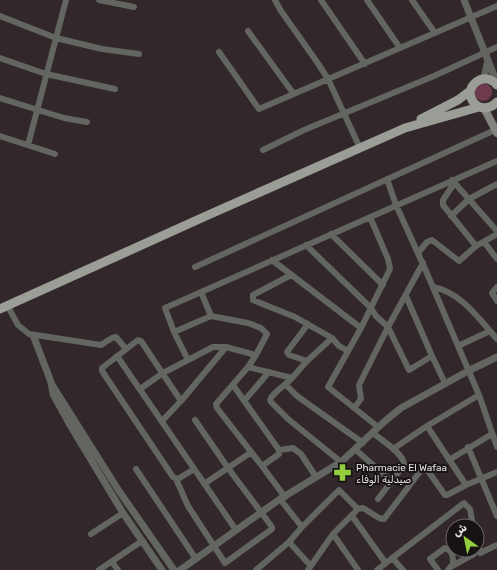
<svg xmlns="http://www.w3.org/2000/svg" width="497" height="570" viewBox="0 0 497 570" font-family="Rubik,Vazirmatn,sans-serif">
<style>
.green{fill:#6d3b4d}
.lines{fill:none;stroke-linecap:round;stroke-linejoin:round}
.minor{stroke:#636561;stroke-width:6}
.tertiary{stroke:#636561;stroke-width:7}
.secondary{stroke:#82857f;stroke-width:8}
.primary{stroke:#9a9e96;stroke-width:9}
.labels{text-anchor:middle;stroke-width:4;stroke-linejoin:round;paint-order:stroke}
.poi-label{font-size:10px;fill:#e7e0e2;stroke:#171314;text-anchor:start}
</style>
<rect width="100%" height="100%" fill="#32282b"/>
<!-- green -->
<path class="green" d="M474 92a9 9 0 1 1 18 0a9 9 0 1 1-18 0Z"/>
<g class="lines">
<!-- minor -->
<path class="minor" d="M99 0 134 7
M275 0 281 11 317 62 328 79 360 148
M321 0 365 64
M367 0 400 48
M412 0 435 33
M0 16 56 38 102 49 139 54
M248 31 293 93
M219 52 259 109 497 6
M0 58 46 74 115 89
M0 98 64 118 87 122
M0 136 55 154
M28 145 66 0
M263 150 304 130 434 76 497 47
M387 179 396 205 426 271 479 395 497 447
M452 180 497 231
M455 182 443 200V205L476 246
M451 216 469 199 497 184
M370 217 388 259 390 269 361 328 328 387 378 427
M331 234 383 285
M484 242 497 259
M306 245 371 308 376 316 388 327 409 370 432 356
M418 253 427 242 432 240 459 261 476 246 497 234
M272 260 361 328
M195 267 495 130
M291 275 253 295V300L295 317 332 338 339 346 348 351
M433 287C461 292 479 319 497 339
M497 287 492 293 497 301
M201 292 211 316
M406 296 432 356 445 383
M7 305 18 325 29 334 101 345 112 338 116 337 126 349
M174 332 211 316 248 323 261 328 267 334 256 355 226 347
M458 346 490 331
M117 356 236 530
M188 360 174 332 165 308 497 161
M307 361 289 355 287 352 308 324
M248 367 292 378 307 361 332 338
M292 378C286 385 272 393 270 400L271 402 288 419 341 462
M233 385 279 450V454L262 466 217 408 216 404 248 367 256 355
M286 385 297 396 363 443
M140 389 163 373 213 347H226L181 401
M244 401 269 372
M354 408 361 399 359 385 388 327 423 263
M162 421 181 401 141 341 138 340 102 368V371L173 477 178 479 194 469
M427 426 479 395
M373 433C381 440 405 454 404 465L378 499
M468 447 497 516
M393 449 427 426 466 485 497 472
M279 450 293 448 301 454 316 477
M356 450 391 481
M449 460 492 434
M262 466 285 497
M136 469 196 559
M176 479 188 506 214 546 225 563 272 529V527L228 468 195 420
M204 484 250 453
M280 499 302 527
M352 516 385 562
M91 534 123 513
M333 534 358 570
M477 541 480 553 497 545
M289 542 310 565
M391 559 464 503 470 509 473 526
M112 562 118 570
M452 566 474 554
M99 570 142 541
M256 570 289 542 302 527 339 490 358 509
M308 570 333 534 358 509 363 508 379 518 384 519 422 469H426L428 471 445 495H447L466 485
M377 570 391 559 394 560 403 570
M438 570 430 559 445 548C453 551 453 556 453 564L448 570"/>
<!-- tertiary -->
<path class="tertiary" d="M464 0 497 83
M484 78 488 60
M33 335 51 382 53 394 70 425 123 513 162 570
M51 383 119 491 174 570
M180 570 280 499 341 462 385 421 401 408 468 371 497 357"/>
<!-- secondary -->
<path class="secondary" d="M484 108 497 133"/>
<!-- primary -->
<path class="primary" d="M497 85C487 73 471 80 470 94 473 109 487 112 497 102
M421 119 458 100 470 91
M0 309 206 216 405 128 479 107"/>
</g>
<!-- icons -->
<defs>
<symbol id="pharmacy-bare" viewBox="-9 -9 18 18"><path d="M-2-6h4v4h4v4h-4v4h-4v-4h-4v-4h4Z" fill="#92cd3e" stroke="#171314" stroke-width="2.5" paint-order="stroke"/></symbol>
</defs>
<g fill-rule="evenodd">
<use href="#pharmacy-bare" x="330" y="460" width="25" height="25"/>
</g>
<g class="labels">
<!-- poi labels -->
<g class="poi-label">
<text x="356" y="471">Pharmacie El Wafaa<tspan x="356" dy="12">صيدلية الوفاء</tspan></text>
</g>
</g>
<!-- north arrow -->
<g transform="translate(465 538) rotate(327)"><circle r="19" fill="#171314" stroke="#6a6566"/>
<path d="M0-3L7 15L0 10L-7 15Z" fill="#92cd3e"/>
<text y="-6" font-size="11" font-weight="bold" text-anchor="middle" fill="#e7e0e2">ش</text>
</g>
</svg>
